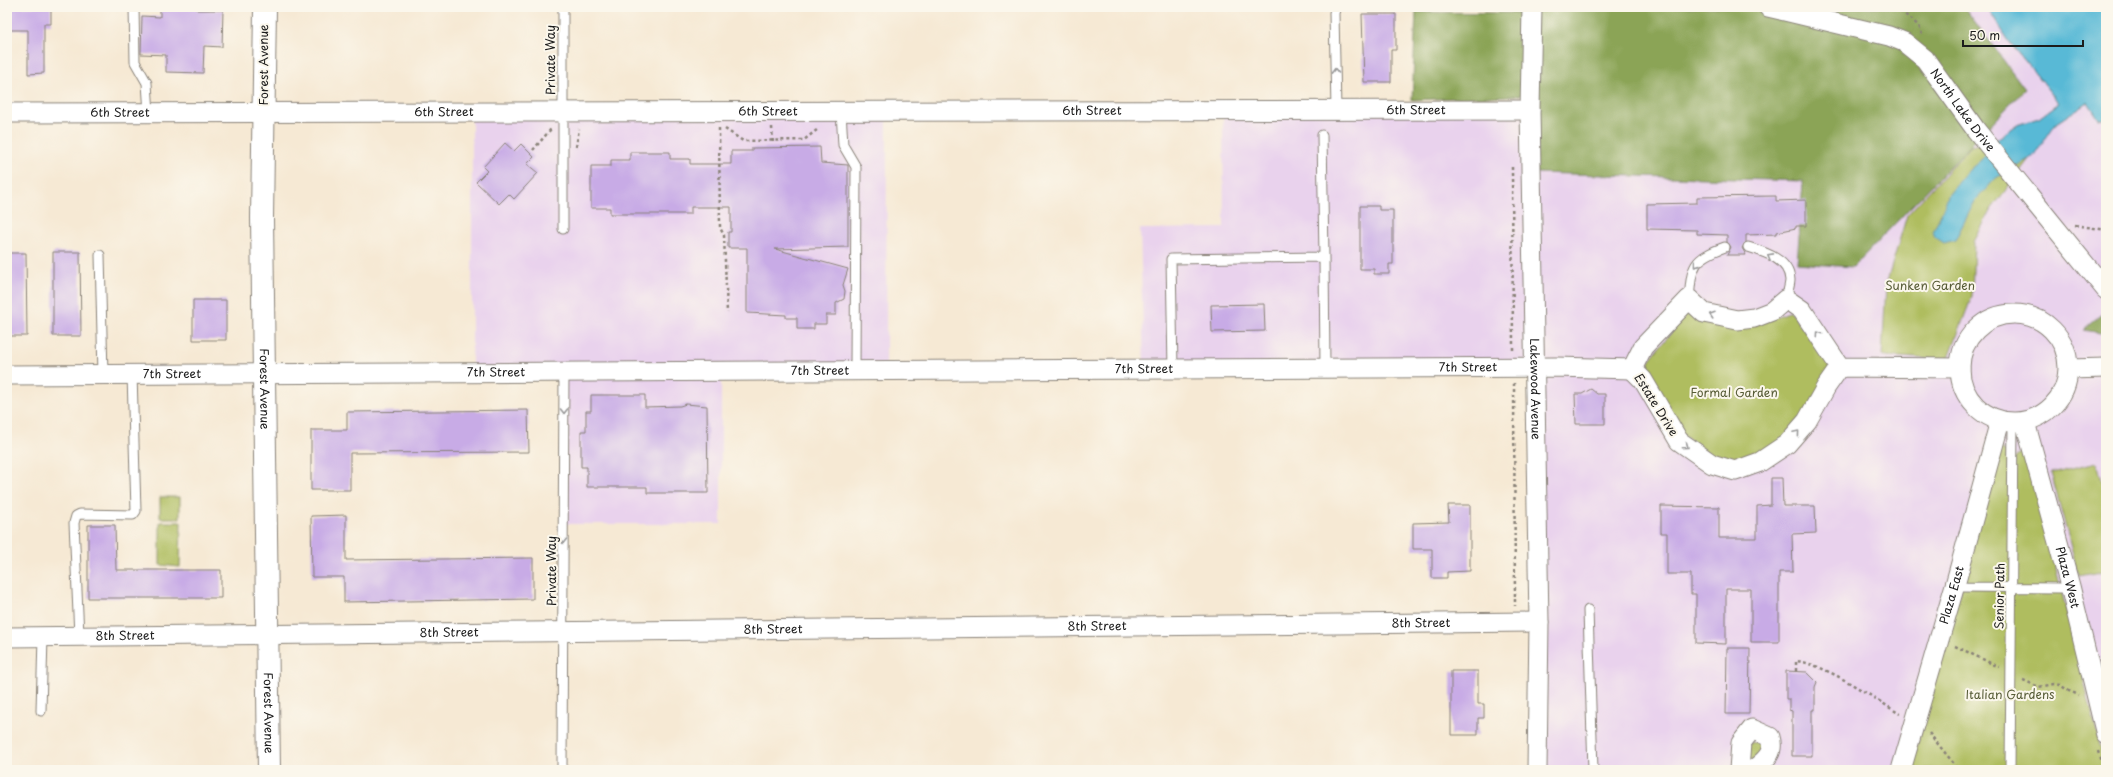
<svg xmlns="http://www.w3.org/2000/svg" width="2113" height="777" viewBox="0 0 2113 777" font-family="'Playpen Sans',sans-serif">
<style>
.built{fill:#e9d2ed}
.green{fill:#afbd5f;stroke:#666c3e}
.forest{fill:#8ba456;stroke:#546039}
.water{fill:#58b9d6;stroke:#3a6a79}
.building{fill:#c8abe6}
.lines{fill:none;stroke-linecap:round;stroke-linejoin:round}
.service-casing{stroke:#898278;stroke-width:11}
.minor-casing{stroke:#898278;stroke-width:21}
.tertiary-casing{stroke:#898278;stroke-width:24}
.path{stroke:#898278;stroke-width:2.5;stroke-dasharray:3 3;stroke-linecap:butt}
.service{stroke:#fff;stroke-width:9}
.minor{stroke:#fff;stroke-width:19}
.tertiary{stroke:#fff;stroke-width:22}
.oneway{stroke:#999}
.labels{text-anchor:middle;stroke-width:4;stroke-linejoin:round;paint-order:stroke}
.street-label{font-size:12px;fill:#1c1c1c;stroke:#fbf7ec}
.park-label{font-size:12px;fill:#575c37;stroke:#fbf7ec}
</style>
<rect width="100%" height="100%" fill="#fbf7ec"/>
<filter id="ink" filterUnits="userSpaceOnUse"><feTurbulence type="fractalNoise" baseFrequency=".025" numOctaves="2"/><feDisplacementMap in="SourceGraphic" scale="8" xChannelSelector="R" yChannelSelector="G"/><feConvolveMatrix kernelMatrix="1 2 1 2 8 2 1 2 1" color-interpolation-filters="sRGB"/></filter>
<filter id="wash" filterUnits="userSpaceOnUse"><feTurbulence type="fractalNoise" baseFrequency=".012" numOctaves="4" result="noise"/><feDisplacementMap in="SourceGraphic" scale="16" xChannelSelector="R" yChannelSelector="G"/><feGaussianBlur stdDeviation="0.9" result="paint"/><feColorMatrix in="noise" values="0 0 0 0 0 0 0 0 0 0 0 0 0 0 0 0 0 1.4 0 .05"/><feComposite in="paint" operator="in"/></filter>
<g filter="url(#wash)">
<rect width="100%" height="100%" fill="#f6e9d4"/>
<!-- built -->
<path class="built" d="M1532 7H1987L2009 41 2059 103 2039 118 2017 125 1997 139 1982 159 2034 156 2056 123 2088 102 2099 119H2106V770H1535L1536 367 1144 369 1140 229 1224 228 1223 111 1530 110Z
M887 111 886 370 721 371V524H563L564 370 472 373V112Z"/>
<!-- green -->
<path class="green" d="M1987 7H2106V119H2099L2088 102 2056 123 1990 211 1974 242 1972 296 1948 360 1882 356 1886 285 1907 215 1971 146 1997 139 2017 125 2039 118 2059 103 2009 41Z
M1790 311 1829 363V374L1792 433 1760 455 1737 462 1715 458 1684 436 1648 373 1649 360 1686 314C1730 333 1747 331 1790 311Z
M2000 447 2014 459 2026 448 2106 770H1910Z
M2097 462 2106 496V571L2079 576 2051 473Z
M180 497V518H160V497Z
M160 522H181L180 567 160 565Z
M1751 742 1758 743 1763 748 1752 762 1746 761Z"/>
<!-- forest -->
<path class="forest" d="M1529 7H1964L2025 89 1853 267 1797 263 1803 181 1536 173 1535 95 1412 100 1416 12 1527 13Z
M2106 310V334L2083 330Z"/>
<!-- water -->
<path class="water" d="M1987 7H2106V119H2099L2088 102 2056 123 2034 156 1996 178 1975 201 1955 240 1944 243 1935 237 1933 232 1949 194 1968 171 1982 159 1997 139 2017 125 2039 118 2059 103 2009 41Z"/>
<g id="blocks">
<!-- building -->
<path class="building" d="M7 7H51V24H44V73L28 74V30H7Z
M160 7H197V10H223L222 47 204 46 203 73 166 72V55L141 54 142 16 160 17Z
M1362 14H1396V50H1391V82H1364Z
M505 143 514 151 521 144 534 157 527 164 538 173 514 199 509 194 499 204 476 182 487 171 483 167Z
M820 147 821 163 848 165V247L775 249 848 269 843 285 845 291 844 299 836 303V315H826V324H814V329H797V318H786V315L747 313V248H728V232H731V207H691V214H610V208H591V166H611V160H630V152H670V159H690V164H731V151H752V148Z
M1776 196V201L1806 200V226H1796V228L1777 232V234L1746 235V242L1742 248 1746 255H1727L1731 247 1727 242V235L1697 234V230L1647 229V204L1697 203V197Z
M1360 206H1379V210H1393V264H1389V274H1374V269H1360Z
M53 252H80L81 336H53Z
M7 253H26L27 336H7Z
M193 300H226V340H193Z
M1264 304 1265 331 1212 332 1211 305Z
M1591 389 1597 394H1605V424H1576L1575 394H1582Z
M591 395H645V407L680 406 686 404 707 406 708 493H647V487H587V467H581V431H586V411H591Z
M528 410 529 452 350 453V490H311V430H347V412Z
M1771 478H1782L1783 506H1815L1816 533 1792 534 1793 572H1779V642H1751V589H1726V644L1696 643V594H1691V574H1667V533H1661V506L1719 507V538H1757V506L1771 505Z
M1448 505H1470V571L1447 572V578H1432V549H1413V523L1449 522Z
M346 515V560L533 558V599L344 602V577H312L311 516Z
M88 525H115L116 570H221V598H88Z
M1727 648H1750L1749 714H1726Z
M1451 671H1478V704H1484V718H1478V735H1451Z
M1786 671 1807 672 1817 682 1815 687V710H1812V756H1792V711L1789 710V699H1786Z"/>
</g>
</g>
<g filter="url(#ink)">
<use href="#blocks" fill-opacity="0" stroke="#898278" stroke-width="1"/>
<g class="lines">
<defs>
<path id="service" d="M134 7 135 62 147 83 149 113
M563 7V229
M1336 7 1334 13 1336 110
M841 111 843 145 856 167 855 371
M1748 247C1764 252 1789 259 1790 280 1790 286 1787 293 1786 299
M100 255 103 374
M1324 257 1325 368
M1689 299C1692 266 1692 259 1725 247
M1173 369 1171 259 1324 257 1322 135
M1955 585 1963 587 2061 588 2070 586
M1588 610 1593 770
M79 636 74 523 76 516 80 514 133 515 136 511 132 374
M41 711 43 637
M562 770 564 372
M2010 770 2013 423"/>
<g id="minor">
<path id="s1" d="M1532 7 1530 110 1539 622 1537 770"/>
<path id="s2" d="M1768 7 1889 36 1904 42 1925 59 1976 130 2106 290"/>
<path id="s3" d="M7 113 1530 110"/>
<circle cx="2014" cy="368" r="54"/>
<path d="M1840 367 1826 387 1807 421 1787 444 1760 462 1735 471 1712 464 1679 441 1643 380 1632 369 1643 347 1689 299 1704 313 1737 320 1754 318 1772 311 1786 299 1802 310 1840 367 1960 368"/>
<path d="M2069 369 2106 368"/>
<path id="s4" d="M7 375 1556 367 1632 369"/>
<path id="s5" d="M2025 422 2070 586 2106 735"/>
<path id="s6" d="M7 637 1539 622"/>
<path d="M1739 770 1741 743 1752 729 1770 737C1775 754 1765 760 1753 770"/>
<path id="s7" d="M1901 770 1955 585 2000 421"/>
</g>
<g id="tertiary">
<path id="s8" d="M265 7 262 218 269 770"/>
</g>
</defs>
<!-- service casing -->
<use href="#service" class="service-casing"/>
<!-- minor casing -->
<use href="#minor" class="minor-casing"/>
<!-- tertiary casing -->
<use href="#tertiary" class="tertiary-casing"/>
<!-- path -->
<path class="path" d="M1896 7 1919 26 1922 34
M772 127 773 145
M719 128 720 228 724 235 727 313
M725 129 743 141 804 140 818 129
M576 147 579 129
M533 150 551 129
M1512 167 1513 350
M2075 225 2106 230
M1514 383 1515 606
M1955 646 1999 667
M1796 671V661C1824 663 1875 699 1900 714
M2023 680 2039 687 2054 684 2060 685 2069 691 2079 695
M1929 733 1959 770
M2099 751 2104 770"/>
<!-- service -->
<use href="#service" class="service"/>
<!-- minor -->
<use href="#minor" class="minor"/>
<!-- tertiary -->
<use href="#tertiary" class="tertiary"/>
</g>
<!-- one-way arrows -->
<defs><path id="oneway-chevron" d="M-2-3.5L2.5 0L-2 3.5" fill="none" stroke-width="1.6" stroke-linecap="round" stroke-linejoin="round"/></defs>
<g class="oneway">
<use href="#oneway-chevron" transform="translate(1335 71) rotate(-91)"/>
<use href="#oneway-chevron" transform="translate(1770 256) rotate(-151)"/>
<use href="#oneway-chevron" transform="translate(1696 265) rotate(129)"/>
<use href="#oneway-chevron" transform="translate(1712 315) rotate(-162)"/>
<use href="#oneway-chevron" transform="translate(1819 334) rotate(-125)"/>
<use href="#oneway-chevron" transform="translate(564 411) rotate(90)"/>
<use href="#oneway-chevron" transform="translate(1797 433) rotate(-50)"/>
<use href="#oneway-chevron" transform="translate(1686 446) rotate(35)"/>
<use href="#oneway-chevron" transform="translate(563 541) rotate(90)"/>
</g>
</g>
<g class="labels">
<!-- street labels -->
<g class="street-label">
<text transform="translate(551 60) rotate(-90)" y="4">Private Way</text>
<text transform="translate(264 65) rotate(-90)" y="4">Forest Avenue</text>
<text dy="4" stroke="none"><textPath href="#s3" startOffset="1409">6th Street</textPath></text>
<text dy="4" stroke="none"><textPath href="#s2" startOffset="231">North Lake Drive</textPath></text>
<text dy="4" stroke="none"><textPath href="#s3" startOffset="1085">6th Street</textPath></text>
<text dy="4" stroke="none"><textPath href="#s3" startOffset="437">6th Street</textPath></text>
<text dy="4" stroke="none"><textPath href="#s3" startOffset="761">6th Street</textPath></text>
<text dy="4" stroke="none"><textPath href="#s3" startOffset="113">6th Street</textPath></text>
<text dy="4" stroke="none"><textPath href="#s4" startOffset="1461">7th Street</textPath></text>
<text dy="4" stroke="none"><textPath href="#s4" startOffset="1137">7th Street</textPath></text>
<text dy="4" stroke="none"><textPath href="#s4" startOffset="813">7th Street</textPath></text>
<text dy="4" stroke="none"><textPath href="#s4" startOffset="489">7th Street</textPath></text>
<text dy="4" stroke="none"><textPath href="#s4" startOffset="165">7th Street</textPath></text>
<text dy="4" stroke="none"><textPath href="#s1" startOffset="382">Lakewood Avenue</textPath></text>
<text dy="4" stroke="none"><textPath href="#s8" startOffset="382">Forest Avenue</textPath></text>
<text transform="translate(1656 405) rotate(58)" y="4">Estate Drive</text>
<text transform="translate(552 571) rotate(-90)" y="4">Private Way</text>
<text dy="4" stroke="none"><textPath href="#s5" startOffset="161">Plaza West</textPath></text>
<text dy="4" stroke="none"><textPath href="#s7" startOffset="182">Plaza East</textPath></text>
<text transform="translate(2000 596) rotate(-89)" y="4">Senior Path</text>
<text dy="4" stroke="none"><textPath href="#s6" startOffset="1414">8th Street</textPath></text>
<text dy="4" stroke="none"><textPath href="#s6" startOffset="1090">8th Street</textPath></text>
<text dy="4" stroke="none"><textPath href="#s6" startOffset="766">8th Street</textPath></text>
<text dy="4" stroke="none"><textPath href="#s6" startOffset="442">8th Street</textPath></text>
<text dy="4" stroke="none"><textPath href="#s6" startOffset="118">8th Street</textPath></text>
<text dy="4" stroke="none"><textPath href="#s8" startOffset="706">Forest Avenue</textPath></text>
</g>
<!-- park labels -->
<g class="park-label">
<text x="1930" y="290">Sunken Garden</text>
<text x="1734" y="397">Formal Garden</text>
<text x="2010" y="699">Italian Gardens</text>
</g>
</g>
<!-- margin -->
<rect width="2113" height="777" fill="none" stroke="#fbf7ec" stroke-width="24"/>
<!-- scale -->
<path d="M1963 40v6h120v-6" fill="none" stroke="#1c1c1c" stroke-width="2"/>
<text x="1969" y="40" font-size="12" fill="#1c1c1c" stroke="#fbf7ec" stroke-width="3" paint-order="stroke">50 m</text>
</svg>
